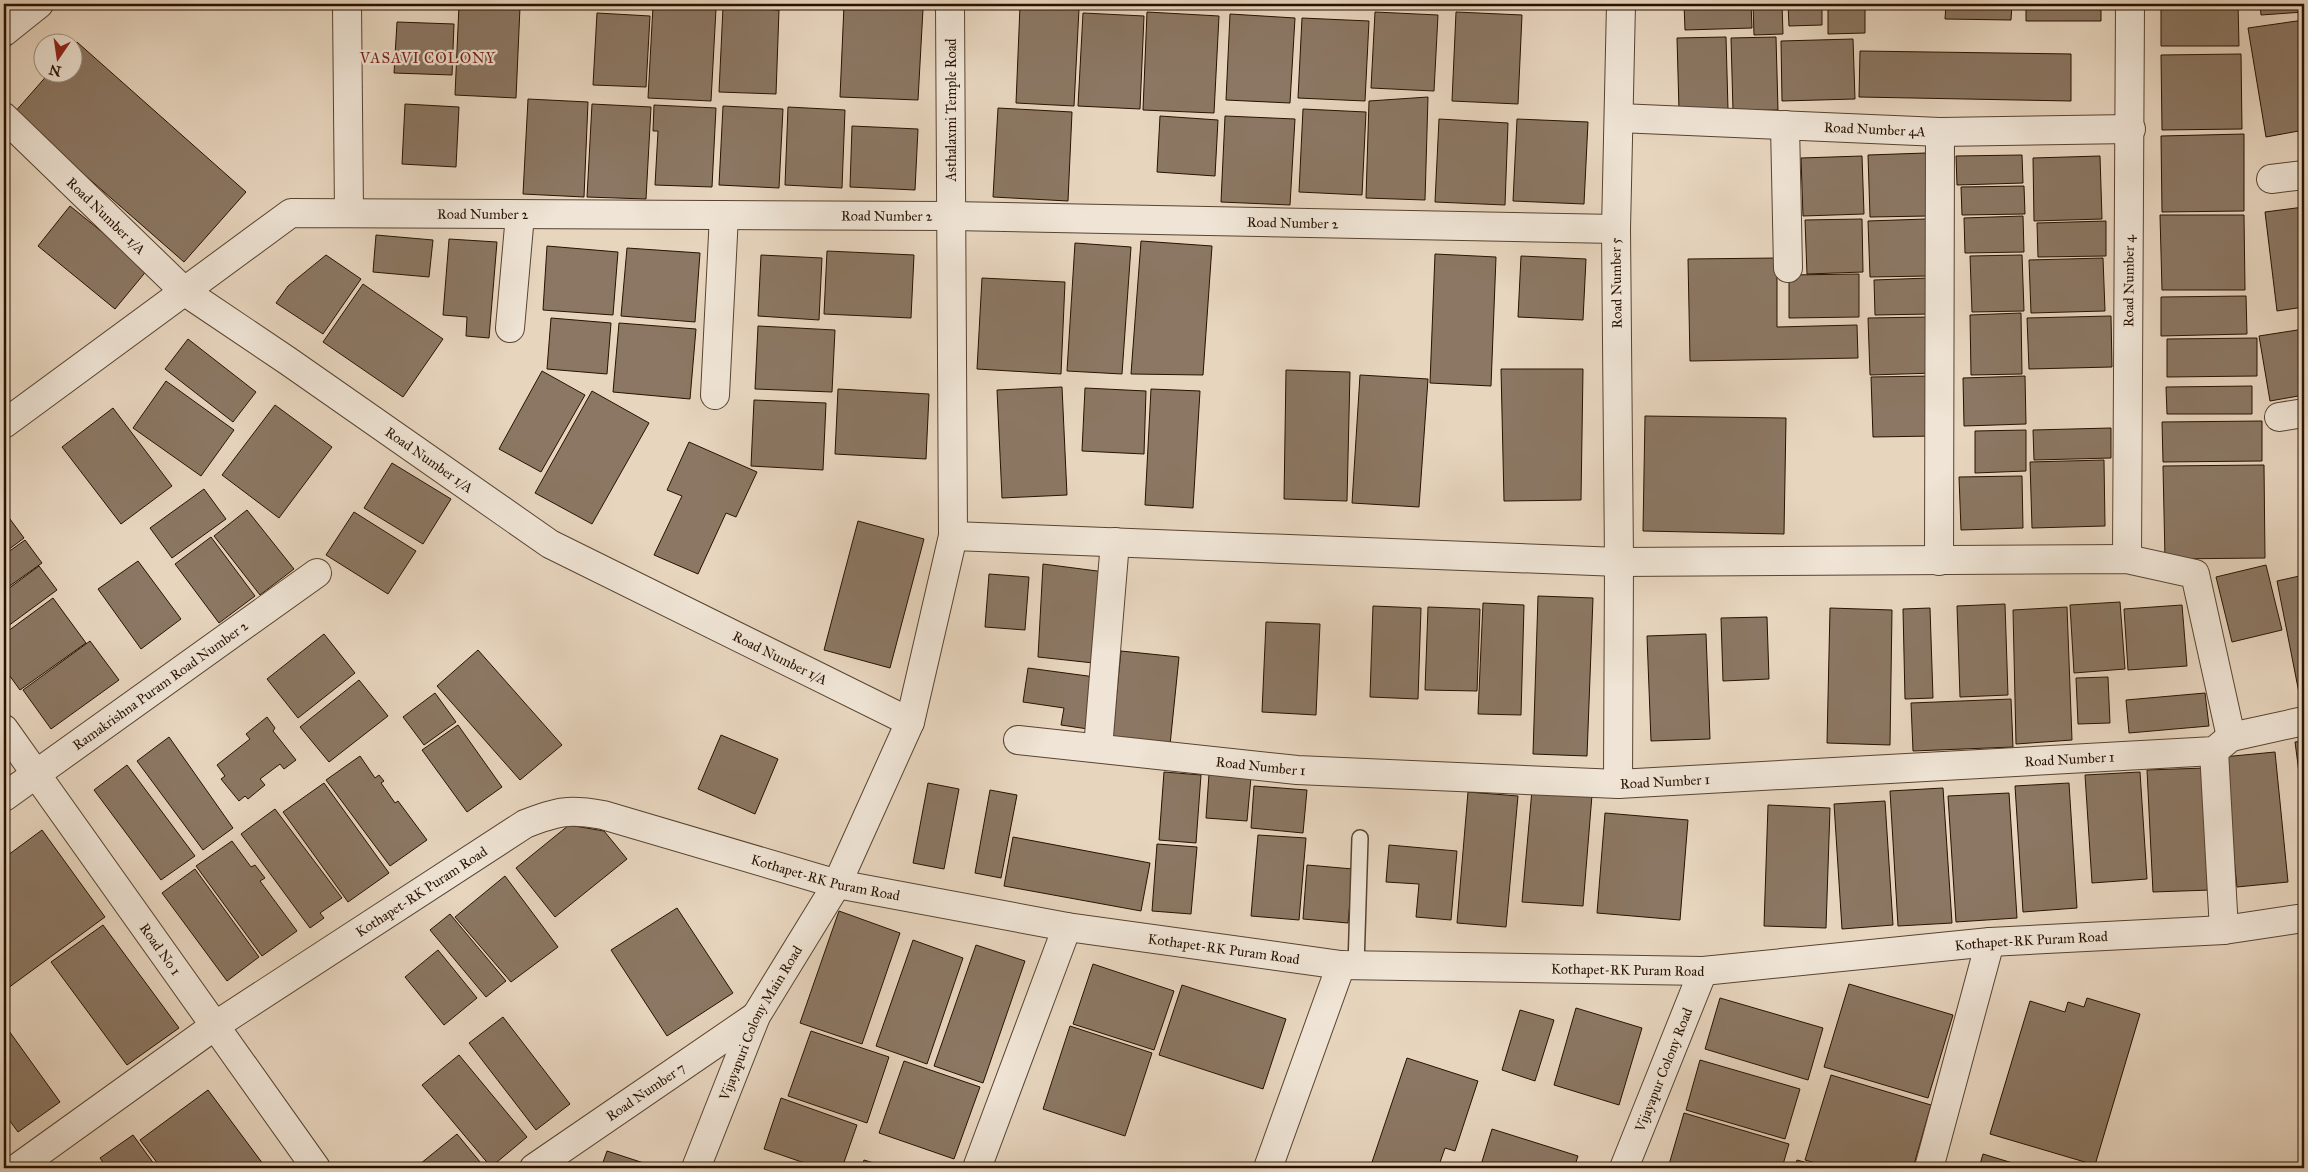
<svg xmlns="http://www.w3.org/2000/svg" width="2308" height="1172" viewBox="0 0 2308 1172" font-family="'IM FELL Great Primer',serif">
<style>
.building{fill:#8b7763;stroke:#281200}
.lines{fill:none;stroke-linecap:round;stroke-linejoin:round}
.lane-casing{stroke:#584330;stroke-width:18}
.street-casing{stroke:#584330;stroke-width:30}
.lane{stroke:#efe4d5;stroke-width:15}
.street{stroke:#efe4d5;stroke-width:28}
.labels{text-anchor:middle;stroke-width:4.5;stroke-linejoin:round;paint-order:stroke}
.street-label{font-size:14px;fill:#281200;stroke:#efe4d5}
.neighbourhood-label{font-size:15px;letter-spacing:1px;fill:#7a1f14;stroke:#efe4d5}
</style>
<rect width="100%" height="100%" fill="#e7d5be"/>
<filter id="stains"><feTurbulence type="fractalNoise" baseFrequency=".004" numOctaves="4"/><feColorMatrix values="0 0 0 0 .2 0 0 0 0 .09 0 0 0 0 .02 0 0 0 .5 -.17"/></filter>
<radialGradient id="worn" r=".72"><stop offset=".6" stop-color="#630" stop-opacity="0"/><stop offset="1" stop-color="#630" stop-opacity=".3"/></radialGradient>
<!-- building -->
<path class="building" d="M1684 4H1751L1752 28 1685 30Z
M1753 4H1782L1783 34 1754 35Z
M1788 4H1822V25L1789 26Z
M1828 4H1865V33L1828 34Z
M1946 4H2012L2011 20 1945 19Z
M2026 4H2101V21H2026Z
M2161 4H2238L2239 46H2161Z
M2260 4H2304V12L2261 15Z
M459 5 520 7 516 98 455 95Z
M844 5 923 9 918 100 840 97Z
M653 6 716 9 711 101 648 98Z
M1020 6 1079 9 1074 106 1016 103Z
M723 7 779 10 776 94 719 92Z
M1147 12 1219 16 1214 113 1143 110Z
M1375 12 1438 15 1434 91 1371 88Z
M1456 12 1522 15 1518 104 1452 101Z
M597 13 650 16 646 87 593 85Z
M1083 13 1144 16 1140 109 1078 106Z
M1230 14 1295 18 1290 103 1226 100Z
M1302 18 1369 21 1365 101 1298 98Z
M2304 20V130L2266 137 2248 28Z
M397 22 454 24 452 75 394 73Z
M1726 37 1728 109 1679 110 1677 38Z
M1776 37 1778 110 1733 111 1731 38Z
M1853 39 1855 99 1782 101 1781 41Z
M77 42 246 192 184 262 14 113 50 72H72V47Z
M1860 51 2071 54V101L1859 97Z
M2241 54 2242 129 2162 130 2161 55Z
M1428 97 1425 200 1366 198 1369 101Z
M528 99 588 102 584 197 523 194Z
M405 104 459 107 456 167 402 164Z
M592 104 651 107 646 199 587 197Z
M654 105 716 108 712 187 655 185 658 131H653Z
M723 106 783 109 779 188 719 185Z
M788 107 845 110 842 188 785 185Z
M998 108 1072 112 1068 201 993 197Z
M1303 109 1366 112 1362 195 1299 192Z
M1160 116 1218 120 1215 176 1157 172Z
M1225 116 1295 119 1290 205 1221 202Z
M1439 119 1508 123 1505 205 1435 202Z
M1517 119 1588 122 1584 204 1513 201Z
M852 126 918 129 915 190 850 187Z
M2244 134V211L2162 212 2161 136Z
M1926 153 1928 216 1870 217 1868 155Z
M2022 155 2023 183 1957 185 1956 156Z
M1862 156 1864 214 1803 216 1801 158Z
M2100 156 2102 219 2034 221 2033 158Z
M2024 186 2025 214 1962 215 1961 187Z
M70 206 148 269 115 309 38 246Z
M2304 207V307L2277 311 2265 212Z
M2160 215H2244L2245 290H2162Z
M2023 216 2024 252 1965 253 1964 218Z
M1862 219 1863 272 1807 274 1805 220Z
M1926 219 1928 276 1870 277 1868 221Z
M2106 221V256L2038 257 2037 223Z
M376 235 433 240 429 277 373 272Z
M449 239 497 242 489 338 466 336 467 317 443 315Z
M1141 241 1212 246 1203 375 1131 374Z
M1075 243 1131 247 1122 374 1067 371Z
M547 246 618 252 613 315 543 310Z
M627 248 700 253 695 322 621 316Z
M827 251 914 255 911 318 824 314Z
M1435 254 1496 257 1491 386 1430 383Z
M326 255 361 279 323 334 276 303 288 286Z
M761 255 822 258 819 320 758 316Z
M2022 255 2024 311 1972 312 1970 256Z
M1521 256 1586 259 1583 320 1518 317Z
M1777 258V327L1857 325 1858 358 1690 361 1688 259Z
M2103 258 2105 311 2031 313 2029 260Z
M1859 274V317L1789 318V275Z
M982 278 1065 282 1061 374 977 369Z
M1929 278 1930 314 1875 315 1874 280Z
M363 284 443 339 403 397 323 342Z
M2246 296 2247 334 2161 336V297Z
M2021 313 2022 374 1971 375 1970 315Z
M2111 316 2112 367 2029 369 2027 318Z
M1933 317 1935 373 1870 375 1868 318Z
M551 318 611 323 607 374 547 369Z
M619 323 696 329 690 399 613 392Z
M758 326 835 330 832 392 755 389Z
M2304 329V395L2270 401 2259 336Z
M2257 338V376L2167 377V339Z
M188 339 256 392 233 422 165 369Z
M1501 369H1583L1581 500 1504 501Z
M1286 370 1350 372 1347 501 1284 499Z
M542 371 585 395 541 472 499 449Z
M1360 375 1428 379 1419 507 1352 503Z
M1933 376 1934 436 1873 437 1871 377Z
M2025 376 2026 424 1964 426 1963 378Z
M166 381 234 430 201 476 133 428Z
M2252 386V414H2167L2166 387Z
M1062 387 1067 495 1002 498 997 390Z
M1085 388 1146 391 1144 454 1082 451Z
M838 389 929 394 926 459 835 454Z
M1151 389 1200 391 1193 508 1145 505Z
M592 391 649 423 592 524 535 493Z
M754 400 826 403 823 470 751 466Z
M275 405 332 447 279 518 222 475Z
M113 408 172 486 121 524 62 447Z
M1645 416 1786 418 1784 534 1643 531Z
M2262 421V461L2163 462 2162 422Z
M2111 428V458L2034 460 2033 430Z
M2026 430V471L1975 473V431Z
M689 442 757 472 736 517 726 513 698 574 654 555 682 496 667 490Z
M2104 460 2105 526 2032 528 2030 462Z
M392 463 451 499 423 544 364 508Z
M2264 465 2265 558 2165 559 2163 466Z
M2022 476 2023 528 1961 530 1959 477Z
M204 489 226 519 172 558 150 528Z
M247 510 294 569 260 595 214 536Z
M354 512 416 551 388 594 326 555Z
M7 515 24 538 4 553V517Z
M858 521 924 539 890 668 824 650Z
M211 537 255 596 219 623 175 564Z
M25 540 42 563 4 590V555Z
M138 561 181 619 141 649 98 589Z
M1043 564 1105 572 1103 664 1038 657Z
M2266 565 2282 630 2232 642 2216 577Z
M39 566 57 590 4 629V592Z
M989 574 1029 577 1025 630 985 627Z
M2304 575V697L2300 698 2277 581Z
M1538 596 1593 598 1587 756 1533 754Z
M53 598 86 643 20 690 4 668V634Z
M2120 602 2125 669 2074 673 2070 605Z
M1483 603 1524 605 1521 715 1478 714Z
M2005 604 2008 695 1960 697 1957 606Z
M2182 605 2187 666 2128 670 2124 609Z
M1373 606 1421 608 1418 699 1370 697Z
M1428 607 1480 609 1477 691 1425 690Z
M2067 607 2072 740 2016 744 2013 610Z
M1830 608 1892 610 1890 745 1827 743Z
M1930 608 1933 698 1905 699 1903 609Z
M1767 617 1769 679 1723 681 1721 618Z
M1266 622 1320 624 1316 715 1262 712Z
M324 634 355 673 298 718 267 679Z
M1706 634 1710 739 1651 741 1647 636Z
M90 641 119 680 51 729 23 690Z
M478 650 562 745 520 780 437 686Z
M1121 651 1179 657 1170 745 1112 739Z
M1028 668 1095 677 1088 729 1061 725 1064 708 1023 702Z
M2108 677 2110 723 2078 724 2076 678Z
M359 680 388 716 329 762 300 727Z
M435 693 456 722 424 745 403 717Z
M2205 693 2209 726 2129 733 2126 700Z
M2011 699 2013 747 1913 751 1911 703Z
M267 717 275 728 273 731 296 760 284 769 280 764 260 779 265 785 248 799 245 796 239 801 221 779 225 776 217 765 250 739 246 734Z
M458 725 502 787 467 812 422 750Z
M721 735 778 759 755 814 698 789Z
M169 737 233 828 203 850 137 761Z
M2304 741V810L2295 742Z
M2275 752 2288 882 2237 887 2223 757Z
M360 756 375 778 379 775 384 781 381 783 395 803 398 801 427 840 390 866 326 780Z
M127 765 195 856 161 880 94 790Z
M2205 768 2211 890 2153 892 2147 770Z
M1164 772 1201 775 1196 843 1159 840Z
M2140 772 2147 879 2092 883 2085 775Z
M1209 774 1251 777 1247 821 1206 818Z
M324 783 389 873 348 902 283 812Z
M928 783 959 789 944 869 913 863Z
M2069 783 2077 908 2023 912 2015 786Z
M1254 786 1307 790 1303 833 1251 828Z
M1943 788 1952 923 1898 926 1890 791Z
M990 790 1017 795 1001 878 975 873Z
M1532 790 1592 795 1583 906 1522 902Z
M1468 792 1518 796 1506 927 1457 923Z
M2009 793 2017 918 1956 922 1948 796Z
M1885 801 1893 925 1842 929 1834 804Z
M1768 805 1830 808 1826 928 1764 926Z
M275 809 342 898 320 913 324 918 310 928 241 834Z
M1605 813 1688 820 1680 920 1597 913Z
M569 825 604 831 627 859 555 917 516 868Z
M42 830 105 917 4 991V858Z
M1258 835 1306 838 1299 920 1251 916Z
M1013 837 1150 863 1141 911 1004 886Z
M232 841 251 867 255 865 265 878 260 881 297 931 262 956 196 866Z
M1157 844 1197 847 1191 914 1152 911Z
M1389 845 1457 851 1451 920 1416 917 1419 884 1386 882Z
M1307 865 1353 869 1348 923 1303 919Z
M195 869 259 957 227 981 162 893Z
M505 876 558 947 511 982 455 917Z
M677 908 733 993 667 1036 611 950Z
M839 911 900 933 862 1044 800 1023Z
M450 914 506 981 486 997 430 930Z
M103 925 179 1028 127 1065 51 962Z
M913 940 963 958 927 1064 876 1046Z
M976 945 1025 961 983 1083 934 1066Z
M438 950 477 998 444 1025 405 977Z
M1093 964 1174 991 1154 1050 1073 1024Z
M1849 984 1953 1015 1928 1098 1824 1067Z
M1182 985 1286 1019 1263 1089 1159 1055Z
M1720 998 1823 1028 1808 1080 1705 1049Z
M2087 998 2140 1014 2095 1165 1990 1134 2030 1001 2065 1012 2068 1002 2084 1007Z
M1576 1008 1642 1028 1619 1105 1554 1085Z
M1520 1010 1554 1020 1535 1081 1502 1070Z
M503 1017 570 1104 536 1130 469 1043Z
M4 1024 60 1102 18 1132 4 1113Z
M1070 1026 1152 1053 1125 1136 1043 1109Z
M811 1031 889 1057 867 1123 788 1096Z
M459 1055 527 1137 491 1167 422 1085Z
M1407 1058 1478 1081 1455 1151 1445 1148 1438 1168H1370Z
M1700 1060 1800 1089 1785 1139 1686 1110Z
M904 1061 980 1087 954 1159 879 1133Z
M1831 1075 1931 1105 1913 1168H1833L1805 1160Z
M208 1090 266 1168H161L140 1140Z
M781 1098 857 1125 842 1168H819L764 1149Z
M1684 1113 1789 1144 1782 1168H1668Z
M1492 1129 1578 1156 1574 1168H1480Z
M457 1134 485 1168H415Z
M133 1135 157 1168H107L100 1158Z
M607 1151 659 1168H601Z
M1983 1154 2029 1168H1979Z
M864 1160 890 1168H861Z
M1797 1160 1825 1168H1795Z"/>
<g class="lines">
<defs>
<path id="lane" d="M1356 966 1360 838"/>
<g id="street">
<path d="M347 4 349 213"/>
<path d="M4 32 39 4"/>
<path id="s1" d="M4 117 184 291 288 361 550 544 910 722"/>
<path id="s2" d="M1619 118 1940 132 2131 129"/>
<path d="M1785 125 1788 268"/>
<path d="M2271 179 2304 175"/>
<path d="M510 328 520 215"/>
<path d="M715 395 724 215"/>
<path d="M2279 417 2304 413"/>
<path id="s3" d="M4 424 291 213 951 216 1616 229"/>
<path d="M953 536 1619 562 2127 559 2195 574 2231 737"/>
<path id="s4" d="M2127 559 2130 4"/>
<path d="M1939 561 1940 132"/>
<path id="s5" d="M4 729 316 1168"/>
<path id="s6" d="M1018 740 1297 770 1618 784 2214 751 2231 737 2304 721"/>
<path d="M1098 748 1115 542"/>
<path d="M2214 751 2224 930"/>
<path d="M1618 784 1619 562 1616 229 1621 4"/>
<path id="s7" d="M4 797 317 573"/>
<path id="s8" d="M17 1168 216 1025 525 824C558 811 569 809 603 815L837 884 1067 927 1341 965 1703 971 1990 942 2224 930 2304 918"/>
<path id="s9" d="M534 1168 756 1016"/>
<path id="s10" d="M696 1168 756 1016 837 884 910 722 953 536 950 4"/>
<path d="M977 1168 1067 927"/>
<path d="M1268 1168 1341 965"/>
<path id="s11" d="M1624 1168 1703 971"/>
<path d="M1929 1168 1990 942"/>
</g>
</defs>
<!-- lane casing -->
<use href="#lane" class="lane-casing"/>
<!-- street casing -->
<use href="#street" class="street-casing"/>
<!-- lane -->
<use href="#lane" class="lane"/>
<!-- street -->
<use href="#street" class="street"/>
</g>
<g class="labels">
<!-- street labels -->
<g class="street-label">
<text transform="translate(951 110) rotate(-90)" y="5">Asthalaxmi Temple Road</text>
<text dy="5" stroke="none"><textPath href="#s2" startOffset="256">Road Number 4A</textPath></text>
<text dy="5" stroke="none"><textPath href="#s3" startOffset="548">Road Number 2</textPath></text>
<text dy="5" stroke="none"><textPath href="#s3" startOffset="952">Road Number 2</textPath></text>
<text dy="5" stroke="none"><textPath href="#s1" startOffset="142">Road Number 1/A</textPath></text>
<text dy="5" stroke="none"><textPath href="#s3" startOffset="1358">Road Number 2</textPath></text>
<text dy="5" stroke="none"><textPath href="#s4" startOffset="278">Road Number 4</textPath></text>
<text transform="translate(1616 283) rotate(-91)" y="5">Road Number 5</text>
<text dy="5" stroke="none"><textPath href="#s1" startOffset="548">Road Number 1/A</textPath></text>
<text dy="5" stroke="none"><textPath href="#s1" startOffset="952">Road Number 1/A</textPath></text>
<text dy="5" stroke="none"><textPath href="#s7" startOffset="192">Ramakrishna Puram Road Number 2</textPath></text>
<text dy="5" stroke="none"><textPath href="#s6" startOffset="1054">Road Number 1</textPath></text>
<text dy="5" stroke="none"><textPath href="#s6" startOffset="244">Road Number 1</textPath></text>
<text dy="5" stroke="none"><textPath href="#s6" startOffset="649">Road Number 1</textPath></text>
<text dy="5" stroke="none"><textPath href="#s8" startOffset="925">Kothapet-RK Puram Road</textPath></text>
<text dy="5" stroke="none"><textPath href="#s8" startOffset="490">Kothapet-RK Puram Road</textPath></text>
<text dy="5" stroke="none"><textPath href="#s8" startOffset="2140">Kothapet-RK Puram Road</textPath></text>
<text dy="5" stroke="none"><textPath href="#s5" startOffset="270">Road No 1</textPath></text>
<text dy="5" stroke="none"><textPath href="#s8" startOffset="1330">Kothapet-RK Puram Road</textPath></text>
<text dy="5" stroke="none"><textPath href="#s8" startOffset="1735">Kothapet-RK Puram Road</textPath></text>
<text dy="5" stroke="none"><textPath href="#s10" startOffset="159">Vijayapuri Colony Main Road</textPath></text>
<text dy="5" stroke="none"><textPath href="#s11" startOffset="106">Vijayapur Colony Road</textPath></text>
<text dy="5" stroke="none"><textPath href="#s9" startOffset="135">Road Number 7</textPath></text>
</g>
<!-- neighbourhood labels -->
<g class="neighbourhood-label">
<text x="428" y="63">VASAVI COLONY</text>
</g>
</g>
<!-- margin -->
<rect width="2308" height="1172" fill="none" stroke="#e7d5be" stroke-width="20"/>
<rect x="5" y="5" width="2298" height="1162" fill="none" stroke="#281200" stroke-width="2.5"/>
<rect x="10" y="10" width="2288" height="1152" fill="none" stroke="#281200"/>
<!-- north arrow -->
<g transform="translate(58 58) rotate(193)"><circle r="24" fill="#efe4d5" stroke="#9f9080"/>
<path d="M0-4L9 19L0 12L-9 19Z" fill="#8f2418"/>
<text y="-8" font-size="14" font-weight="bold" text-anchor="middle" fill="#281200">N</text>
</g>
<rect width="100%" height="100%" filter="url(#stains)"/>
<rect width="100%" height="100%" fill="url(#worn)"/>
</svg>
